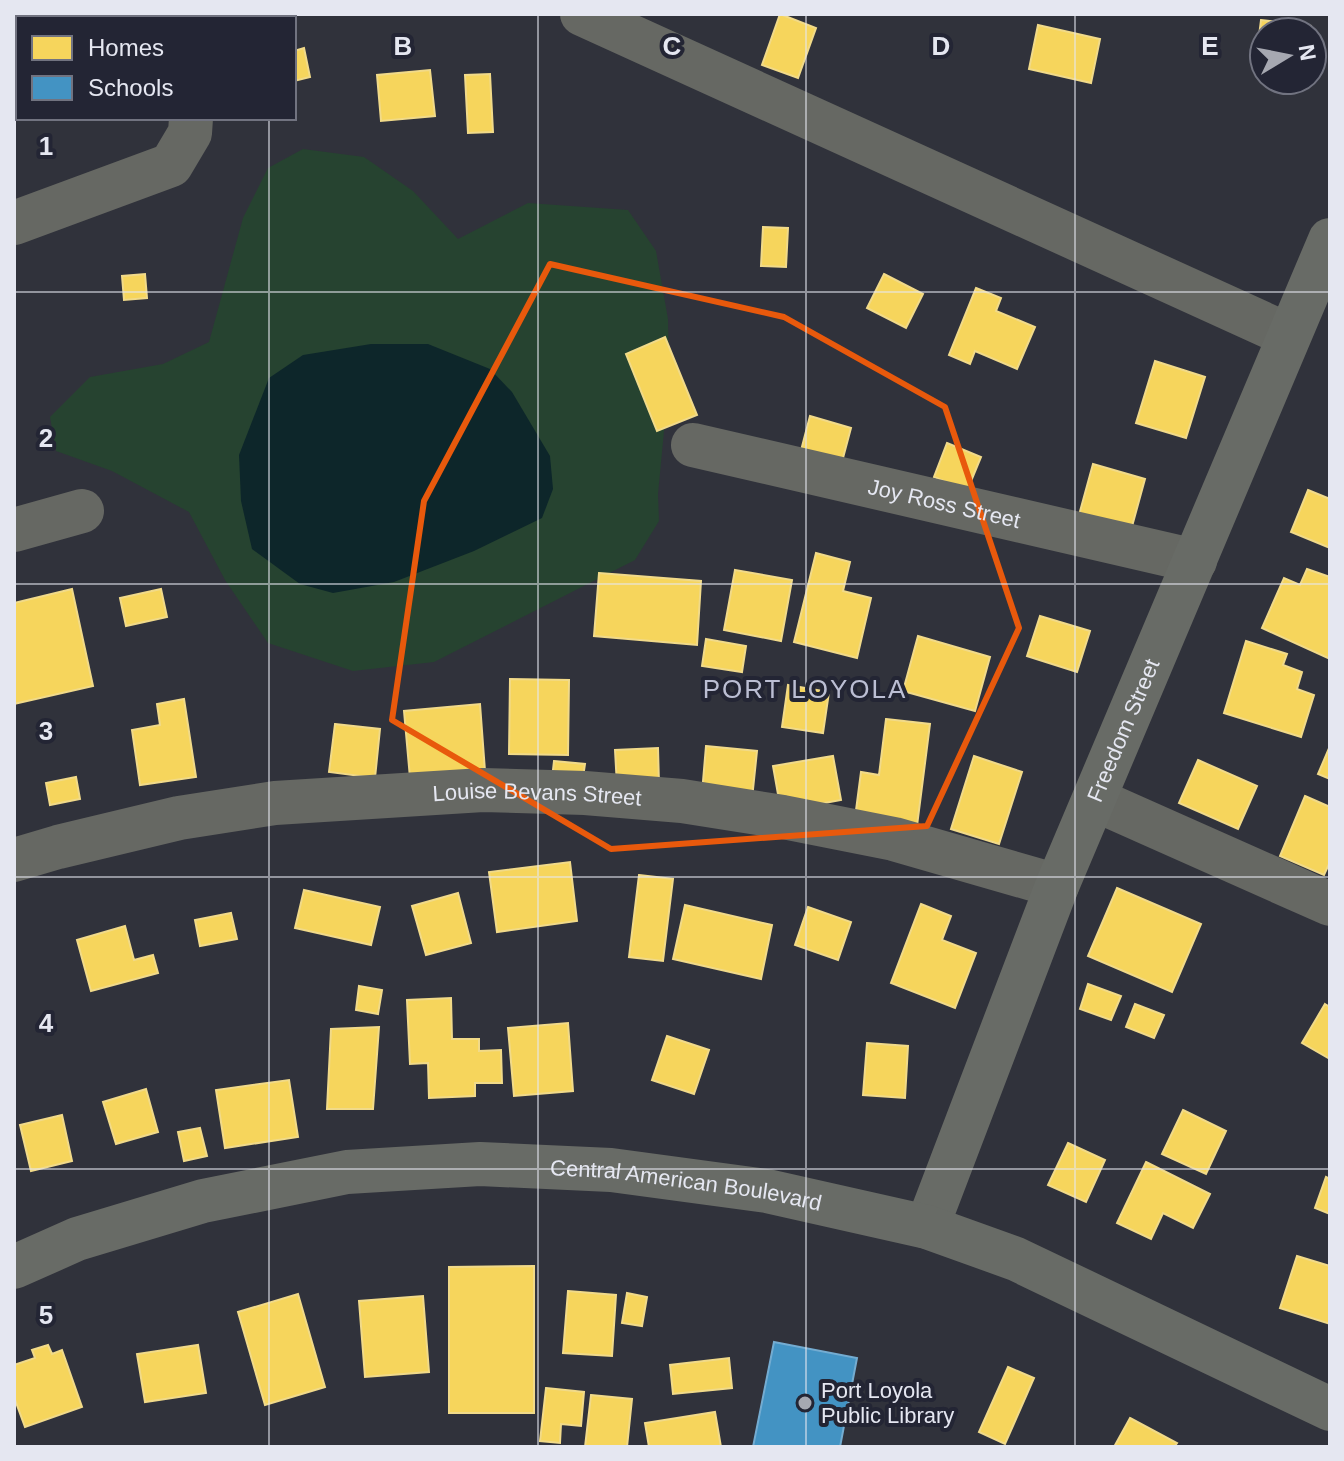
<svg xmlns="http://www.w3.org/2000/svg" width="1344" height="1461" viewBox="0 0 1344 1461" font-family="Arial,sans-serif">
<style>
.green{fill:#264330}
.water{fill:#0d262a}
.homes{fill:#f6d55c;stroke:#f1da89;stroke-width:2}
.schools{fill:#4393c3;stroke:#74acd1;stroke-width:2}
.lines{fill:none;stroke-linecap:round;stroke-linejoin:round}
.street{stroke:#666863;stroke-width:44}
.secondary{stroke:#686b66;stroke-width:44}
.marked{fill:none;stroke:#e8590c;stroke-width:6;stroke-linejoin:round}
.grid{fill:none;stroke:#e5e7f1;stroke-width:2;stroke-opacity:0.55}
.poi-dot{fill:#a6a8b1;stroke:#232534;stroke-width:3}
.labels{text-anchor:middle;stroke-width:8;stroke-linejoin:round;paint-order:stroke}
.street-label{font-size:22px;fill:#e5e7f1;stroke:#232534}
.poi-label{font-size:22px;fill:#e5e7f1;stroke:#232534;text-anchor:start}
.quarter-label{font-size:26px;letter-spacing:2px;fill:#bbbed3;stroke:#232534}
.grid-label{font-size:26px;text-anchor:middle;font-weight:bold;fill:#e5e7f1;stroke:#232534;stroke-width:8;stroke-linejoin:round;paint-order:stroke}
</style>
<rect width="100%" height="100%" fill="#30323b"/>
<!-- green -->
<path class="green" d="M303 149 364 157 413 191 458 239 528 203 628 210 656 251 668 319 669 379 658 494 659 521 635 560 434 662 353 671 268 643 225 580 189 512 112 471 56 451 50 417 90 377 163 364 209 342 243 218 268 168Z"/>
<!-- water -->
<path class="water" d="M371 344H428L490 369 512 392 550 456 553 489 542 518 474 551 394 582 333 593 300 584 252 549 241 501 239 455 269 378 303 355Z"/>
<!-- homes -->
<path class="homes" d="M780 14 816 28 798 78 762 65Z
M1261 20 1311 26V32H1264V45L1258 44Z
M1038 25 1100 39 1091 83 1029 69Z
M304 48 310 77 294 81V51Z
M430 70 435 116 381 121 377 75Z
M490 74 493 132 468 133 465 75Z
M763 227 788 228 786 267 761 266Z
M145 274 147 298 124 300 122 276Z
M884 274 923 294 906 328 867 308Z
M976 288 1001 298 996 311 1035 327 1017 369 975 351 970 364 949 355Z
M665 337 697 415 657 431 626 354Z
M1155 361 1205 377 1186 438 1136 423Z
M810 416 851 428 839 473 798 462Z
M947 443 981 457 967 491 934 477Z
M1093 464 1145 479 1128 541 1076 526Z
M1308 490 1330 499V548L1291 532Z
M816 553 850 562 843 591 871 598 857 658 794 642Z
M1307 569 1330 577V659L1262 628 1284 578 1300 585Z
M735 570 792 580 781 641 724 630Z
M599 573 701 581 697 645 594 636Z
M72 589 93 686 14 704V603Z
M161 589 167 617 126 626 120 598Z
M1040 616 1090 631 1077 672 1027 656Z
M918 636 990 657 975 711 903 691Z
M706 639 746 646 742 672 702 666Z
M1246 641 1287 654 1283 665 1302 672 1297 689 1314 695 1301 737 1224 713Z
M510 679 569 680 568 755 509 754Z
M788 685 829 692 823 733 782 727Z
M184 699 196 777 140 785 132 730 160 725 157 704Z
M480 704 485 771 410 778 404 711Z
M886 719 930 724 917 826 855 818 861 772 879 775Z
M335 724 380 729 375 778 329 772Z
M706 746 757 751 752 799 702 793Z
M1330 746V779L1318 774Z
M658 748 659 784 617 786 615 750Z
M833 756 841 800 781 811 773 766Z
M974 756 1022 772 999 844 951 829Z
M1198 760 1257 786 1238 829 1179 803Z
M554 761 585 764 581 791 551 788Z
M76 777 80 799 50 805 46 783Z
M1305 796 1330 807V862L1324 875 1280 856Z
M570 862 577 921 497 932 489 872Z
M639 875 673 879 663 961 629 957Z
M1117 888 1201 924 1172 992 1088 956Z
M304 890 380 907 371 945 295 928Z
M458 893 471 943 426 955 412 906Z
M921 904 951 916 942 940 976 953 955 1008 891 983Z
M685 905 772 925 761 979 673 959Z
M808 907 851 922 838 960 795 945Z
M231 913 237 939 200 946 195 920Z
M125 926 134 960 153 955 158 973 91 991 77 940Z
M1088 984 1121 996 1111 1020 1080 1009Z
M359 986 382 990 378 1014 356 1010Z
M451 998 452 1039H479V1051L501 1050 502 1083H475V1096L429 1098 428 1063 410 1064 407 1000Z
M1135 1004 1164 1015 1154 1038 1126 1027Z
M1325 1004 1330 1007V1059L1302 1043Z
M568 1023 573 1091 514 1096 508 1028Z
M379 1027 373 1109H327L331 1029Z
M667 1036 709 1050 694 1094 652 1080Z
M867 1043 908 1046 905 1098 863 1095Z
M289 1080 298 1137 225 1148 216 1090Z
M146 1089 158 1132 116 1144 103 1102Z
M1183 1110 1226 1131 1206 1174 1162 1154Z
M62 1115 72 1161 31 1171 20 1125Z
M200 1128 207 1156 184 1161 178 1132Z
M1068 1143 1105 1160 1086 1202 1048 1185Z
M1146 1162 1210 1194 1193 1228 1163 1213 1151 1239 1117 1223Z
M1326 1177 1330 1179V1214L1315 1208Z
M1297 1256 1330 1266V1324L1280 1308Z
M534 1266V1413H449V1267Z
M568 1291 616 1295 612 1356 563 1353Z
M627 1293 647 1297 642 1326 622 1323Z
M298 1294 325 1387 265 1405 238 1312Z
M423 1296 429 1372 365 1377 359 1301Z
M48 1345 52 1354 62 1350 82 1407 25 1427 14 1397V1365L35 1358 32 1350Z
M198 1345 206 1393 145 1402 137 1354Z
M729 1358 732 1388 673 1394 670 1365Z
M1008 1367 1034 1378 1005 1444 979 1432Z
M546 1388 584 1392 581 1426 561 1424 560 1443 540 1441Z
M591 1395 632 1399 627 1447H585Z
M715 1412 721 1447H649L645 1423Z
M1130 1418 1177 1443 1174 1447H1114Z"/>
<!-- schools -->
<path class="schools" d="M774 1342 857 1358 840 1447H753Z"/>
<g class="lines">
<!-- street -->
<g class="street">
<path d="M181 14 182 18"/>
<path d="M582 14 1288 335"/>
<path d="M14 223 171 165 190 133 191 118"/>
<path id="s1" d="M693 445 1195 561"/>
<path d="M14 530 82 511"/>
<path d="M1096 800 1330 904"/>
<path id="s2" d="M14 860 58 847 179 818 275 803 483 790 585 793 682 801 783 817 894 839 1057 886"/>
</g>
<!-- secondary -->
<g class="secondary">
<path id="s3" d="M927 1227 1057 886 1330 240"/>
<path id="s4" d="M14 1267 77 1239 203 1201 347 1172 480 1164 611 1170 767 1191 927 1227 1016 1259 1330 1409"/>
</g>
</g>
<!-- marked area -->
<path class="marked" d="M550 264 784 317 945 407 1019 628 927 826 611 849 392 720 424 501Z"/>
<!-- grid -->
<path class="grid" d="M269 14V18M538 14V1447M806 14V1447M1075 14V1447M269 118V1447M14 292H1330M14 584H1330M14 877H1330M14 1169H1330"/>
<!-- markers -->
<circle class="poi-dot" cx="805" cy="1403" r="8"/>
<g class="labels">
<!-- street labels -->
<g class="street-label">
<text dy="8" stroke="none"><textPath href="#s1" startOffset="258">Joy Ross Street</textPath></text>
<text dy="8" stroke="none"><textPath href="#s3" startOffset="534">Freedom Street</textPath></text>
<text dy="8" stroke="none"><textPath href="#s2" startOffset="530">Louise Bevans Street</textPath></text>
<text dy="8" stroke="none"><textPath href="#s4" startOffset="688">Central American Boulevard</textPath></text>
</g>
<!-- poi labels -->
<g class="poi-label">
<text x="821" y="1398">Port Loyola<tspan x="821" dy="25">Public Library</tspan></text>
</g>
<!-- quarter labels -->
<g class="quarter-label">
<text x="805" y="698">PORT LOYOLA</text>
</g>
</g>
<g class="grid-label">
<text x="403" y="55">B</text>
<text x="672" y="55">C</text>
<text x="941" y="55">D</text>
<text x="1210" y="55">E</text>
<text x="46" y="155">1</text>
<text x="46" y="447">2</text>
<text x="46" y="740">3</text>
<text x="46" y="1032">4</text>
<text x="46" y="1324">5</text>
</g>
<!-- border -->
<rect width="1344" height="1461" fill="none" stroke="#e5e7f1" stroke-width="32"/>
<!-- legend -->
<rect x="16" y="16" width="280" height="104" fill="#232534" stroke="#717380" stroke-width="2"/>
<rect x="32" y="36" width="40" height="24" fill="#f6d55c" stroke="#717380" stroke-width="2"/>
<text x="88" y="56" font-size="24" fill="#e5e7f1">Homes</text>
<rect x="32" y="76" width="40" height="24" fill="#4393c3" stroke="#717380" stroke-width="2"/>
<text x="88" y="96" font-size="24" fill="#e5e7f1">Schools</text>
<!-- north arrow -->
<g transform="translate(1288 56) rotate(80)"><circle r="38" fill="#232534" stroke="#717380" stroke-width="2"/>
<path d="M0-6L14 30L0 20L-14 30Z" fill="#a6a8b1"/>
<text y="-12" font-size="22" font-weight="bold" text-anchor="middle" fill="#e5e7f1">N</text>
</g>
</svg>
